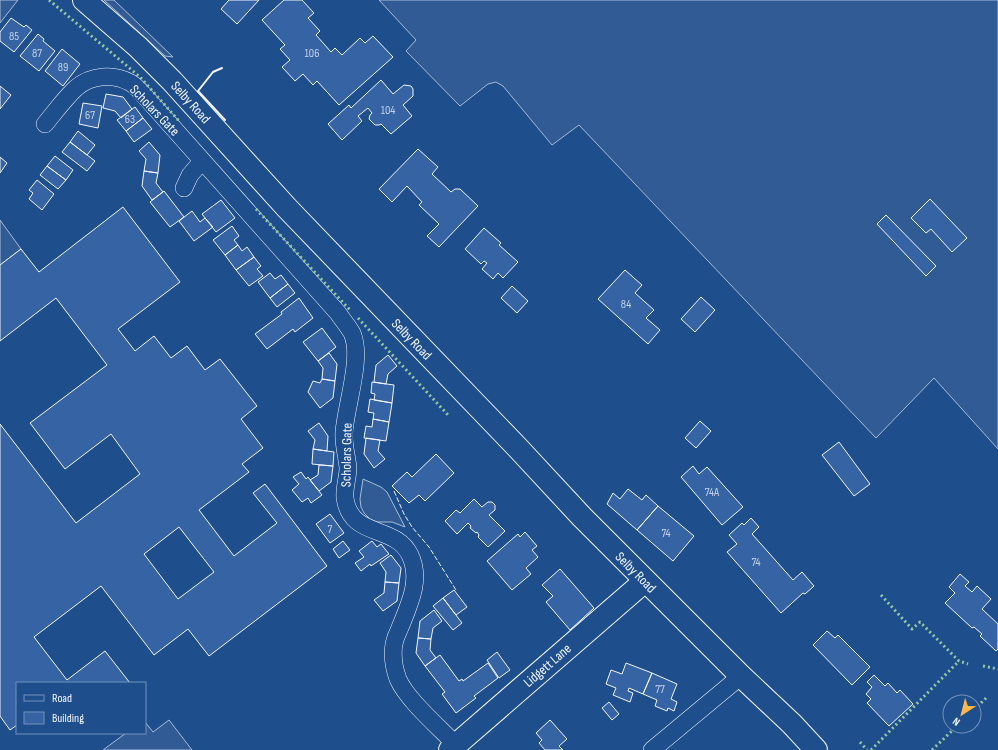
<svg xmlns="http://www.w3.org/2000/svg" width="998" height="750" viewBox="0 0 998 750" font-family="'Sofia Sans Condensed',sans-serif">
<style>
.built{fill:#305b95;stroke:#a8bbd7}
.building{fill:#3563a3;stroke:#f2f6ff;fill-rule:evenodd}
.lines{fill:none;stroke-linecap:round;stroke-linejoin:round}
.minor-casing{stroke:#f2f6ff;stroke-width:18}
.secondary-casing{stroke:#f2f6ff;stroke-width:24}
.trunk-casing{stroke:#f2f6ff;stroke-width:24}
.minor{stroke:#1f4e8c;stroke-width:17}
.secondary{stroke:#1f4e8c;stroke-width:22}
.trunk{stroke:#1f4e8c;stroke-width:22}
.hedge{stroke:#97c8a6;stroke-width:3;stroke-dasharray:2 3;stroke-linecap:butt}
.fence{stroke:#f2f6ff;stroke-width:1;stroke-dasharray:5 2;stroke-linecap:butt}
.wall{stroke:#f2f6ff;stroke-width:2}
.labels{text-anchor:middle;stroke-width:3;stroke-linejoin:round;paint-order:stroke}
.number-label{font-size:12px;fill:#c3d1e8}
.street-label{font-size:14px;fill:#f2f6ff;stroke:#1f4e8c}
</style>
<rect width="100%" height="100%" fill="#1f4e8c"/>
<!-- built -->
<path class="built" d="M0 0H18L0 23Z
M104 0H114L173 57 165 56Z
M379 0H998V449L934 378 876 438 579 125 552 145 503 86 496 82 488 84 460 106 406 51 416 40Z
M0 220 21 249 0 265Z
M363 479 381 487 387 492 405 527 392 522H377L370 519 364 513 361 507 360 499Z
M169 720 192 750H103L126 733H145V722L153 732Z"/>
<!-- building -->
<path class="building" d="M229 0H259L237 24 221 9Z
M284 0H302L314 13 308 18 320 31 316 35 331 52 335 48 342 55 360 38 365 43 373 36 393 57 339 105 317 81 313 85 303 74 295 81 282 67 290 60 280 49 285 45 262 20Z
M11 18 24 27 26 25 32 30 14 52 0 41V32Z
M38 34 44 39 43 41 55 51 39 71 20 56Z
M62 49 80 64 63 86 45 71Z
M381 80 393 94 404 85 411 86 413 89V96L403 105 412 116 391 134 381 124 379 125H375L369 119 370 115 372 113 368 108 358 116 362 121 342 140 328 124 349 105 351 108Z
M0 86 11 95 0 109Z
M106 94 123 97 132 109 121 118 115 111 103 108Z
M83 103 102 106 98 128 79 124Z
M135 107 143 118 126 131 117 120Z
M143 118 152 129 134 142 126 131Z
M78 131 95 145 87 155 70 142Z
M70 142 95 161 87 171 62 152Z
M149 142 160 155 158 173 144 171 146 159 139 151Z
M418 149 438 167 432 174 451 192 455 189H460L478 206 439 247 427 236 439 224 419 205 422 202 407 186 392 202 379 189Z
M55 156 73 170 66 180 47 166Z
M0 157 7 163 0 173Z
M47 166 66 180 58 189 40 175Z
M144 171 158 173 156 183 163 192 152 200 142 186Z
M37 180 54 194 42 210 29 199 33 193 29 190Z
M164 191 184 217 170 227 150 202Z
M930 199 967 238 952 252 931 229 926 233 911 218Z
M221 200 235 218 216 232 202 214Z
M123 207 180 282 118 329 135 351 154 336 171 358 187 346 205 370 220 359 257 406 241 419 263 448 242 464 249 472 199 510 234 556 277 523 253 493 265 484 327 566 209 656 188 629 154 655 101 586 34 637 67 680 105 651 130 683H17V725L10 730 0 716V424L76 523 140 474 111 434 65 469 30 423 107 365 56 298 0 341V265L21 249 39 272ZM179 527 214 572 178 599 144 554Z
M192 211 200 222 205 218 213 227 194 241 179 221Z
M886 215 936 266 926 276 877 224Z
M232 226 239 236 234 240 238 245 225 255 213 240Z
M484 228 501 243 499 245 518 262 503 278 498 273 493 279 482 269 487 263 484 261 481 264 465 249Z
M238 245 242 251 247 247 254 257 236 270 225 255Z
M254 257 261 266 257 269 263 276 249 286 236 270Z
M625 270 642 285 635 293 654 310 646 318 660 330 648 344 598 299Z
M270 273 275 279 281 275 288 284 270 298 258 282Z
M288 284 295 293 277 307 270 298Z
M512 286 528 301 517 313 501 298Z
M701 297 715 310 695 332 681 319Z
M299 298 313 318 295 332 293 329 267 349 255 334 282 314 281 312Z
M322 328 336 347 318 361 303 342Z
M329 353 337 364 335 381 322 379 323 368 318 361Z
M388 355 397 366 388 374 386 384 374 382 376 365Z
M322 379 335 381 333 398 320 408 308 392 313 381 320 383Z
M372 382 394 385 392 403 374 400 375 394 371 393Z
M370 399 392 403 389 422 373 419 374 413 368 412Z
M373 419 389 422 386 441 364 438 366 426 372 427Z
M700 421 711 431 696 448 685 438Z
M319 423 328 436 327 451 313 449 315 440 308 431Z
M366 438 380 440 378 451 385 459 374 468 364 454Z
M839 442 870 484 854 496 822 455Z
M313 449 334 452 333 466 312 464Z
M436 454 454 473 425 501 419 495 409 503 392 486 407 472 412 477Z
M319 465 333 466 331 482 319 491 310 480 318 475Z
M693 466 699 474 707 467 743 507 722 525 681 477Z
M301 472 306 479 308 477 322 495 311 503 308 498 302 502 292 490 299 484 293 477Z
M628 489 642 500 646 495 658 506 637 530 607 504 613 493 620 499Z
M474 499 482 507 488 502H492L495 505V510L489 515 505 531 488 547 478 537 479 535 477 532 476 533 470 528 471 526 468 523 457 534 445 521 456 510 460 513Z
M658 506 694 536 673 561 637 530Z
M330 514 344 533 330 543 316 524Z
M751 518 759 527 752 534 793 580 802 572 814 586 805 594 803 593 781 613 727 552 737 544 729 535 742 523 744 525Z
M525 532 537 546 532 550 538 557 526 568 531 574 512 590 487 561 518 534 520 537Z
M343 541 350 550 339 558 333 549Z
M372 541 377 547 381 544 389 554 371 566 370 564 361 571 355 563 364 557 359 551Z
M391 555 401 568 399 583 385 582 386 572 380 563Z
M560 569 594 608 570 630 546 602 553 596 542 585Z
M960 574 969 582 965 586 972 592 977 586 991 599 982 609 998 624V649L996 651 980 636 982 634 974 627 972 628 945 603 955 593 949 587Z
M385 582 399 583 397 601 383 611 374 600 384 593Z
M454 590 467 607 456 615 443 598Z
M443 598 462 623 453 630 433 606Z
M434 610 442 621 433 628 431 639 418 638 420 621Z
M827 631 835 638 838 635 870 667 852 685 813 645Z
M418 638 431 639 430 650 436 658 425 666 416 653Z
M497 652 510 670 499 678 487 660Z
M440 655 459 681 462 679 463 681 488 663 498 678 474 696 476 698 456 713 442 694 445 692 425 666Z
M626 663 652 673 643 694 629 688 628 691 633 693 630 702 613 695 616 688 606 684 611 670 622 674Z
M652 673 677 684 671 699 677 702 674 711 668 708 667 711 655 706 657 700 643 694Z
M874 675 885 686 888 683 897 693 900 690 913 704 889 726 867 703 871 699 866 694 872 687 867 682Z
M609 702 619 714 612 720 602 708Z
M550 720 567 739 559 746 563 750H545L539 743 542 740 536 733Z"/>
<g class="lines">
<defs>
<path id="minor" d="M45 124C55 112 65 98 76 88 91 75 114 73 131 83 136 86 139 90 143 94L338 313C342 319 348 326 352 333 363 357 346 405 344 432 343 444 347 456 348 468 348 477 344 488 345 498 351 539 395 524 410 555 422 580 409 605 399 630 397 634 395 639 394 644 392 656 394 668 398 679 407 700 440 728 456 745
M184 188 190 175 202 161
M652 750 741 676"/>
<path id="secondary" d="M450 750 645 581"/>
<path id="trunk" d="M84 0 138 47 172 81 287 208 517 447 582 517 741 676 792 724 816 750"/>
</defs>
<!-- minor casing -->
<use href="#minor" class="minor-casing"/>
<!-- secondary casing -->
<use href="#secondary" class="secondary-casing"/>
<!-- trunk casing -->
<use href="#trunk" class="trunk-casing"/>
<!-- minor -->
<use href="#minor" class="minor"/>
<!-- secondary -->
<use href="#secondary" class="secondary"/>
<!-- trunk -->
<use href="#trunk" class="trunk"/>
<!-- hedge -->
<path class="hedge" d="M49 0 140 77 180 122
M256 209 350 310
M358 318 449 416
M881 595 912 629 920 622 959 661 968 664
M983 666 998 669
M974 710 986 698
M860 742 867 750
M871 750 959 661
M932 750 957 726"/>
<!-- fence -->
<path class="fence" d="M394 491 404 514 412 527 429 547 456 590"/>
<!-- wall -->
<path class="wall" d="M222 68 213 72 198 91 225 120"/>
</g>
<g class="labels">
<!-- number labels -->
<g class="number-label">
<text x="14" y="40">85</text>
<text x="37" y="57">87</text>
<text x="312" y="57">106</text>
<text x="63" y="71">89</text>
<text x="388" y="114">104</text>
<text x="90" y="119">67</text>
<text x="130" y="123">63</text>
<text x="626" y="308">84</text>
<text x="712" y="496">74A</text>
<text x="330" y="533">7</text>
<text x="666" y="537">74</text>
<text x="756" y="566">74</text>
<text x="660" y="693">77</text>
</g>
<!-- street labels -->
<g class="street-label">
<text transform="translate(191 102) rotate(48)" y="5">Selby Road</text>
<text transform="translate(155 110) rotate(46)" y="5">Scholars Gate</text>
<text transform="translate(412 339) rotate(46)" y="5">Selby Road</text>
<text transform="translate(346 455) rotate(-89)" y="5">Scholars Gate</text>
<text transform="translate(636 572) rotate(45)" y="5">Selby Road</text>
<text transform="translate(547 665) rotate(-41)" y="5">Lidgett Lane</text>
</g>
</g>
<!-- legend -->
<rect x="16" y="682" width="130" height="52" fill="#1f4e8c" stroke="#7391ba"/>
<rect x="24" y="695" width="20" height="6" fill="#1f4e8c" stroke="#7391ba"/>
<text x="52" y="702" font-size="12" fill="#f2f6ff">Road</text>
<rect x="24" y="712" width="20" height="12" fill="#3563a3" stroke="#7391ba"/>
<text x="52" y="722" font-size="12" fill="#f2f6ff">Building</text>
<!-- north arrow -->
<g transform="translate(962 714) rotate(216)"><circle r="19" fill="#1f4e8c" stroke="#7391ba"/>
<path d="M0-3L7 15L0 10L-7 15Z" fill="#ffb74d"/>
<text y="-6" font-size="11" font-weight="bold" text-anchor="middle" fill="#f2f6ff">N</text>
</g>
</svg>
